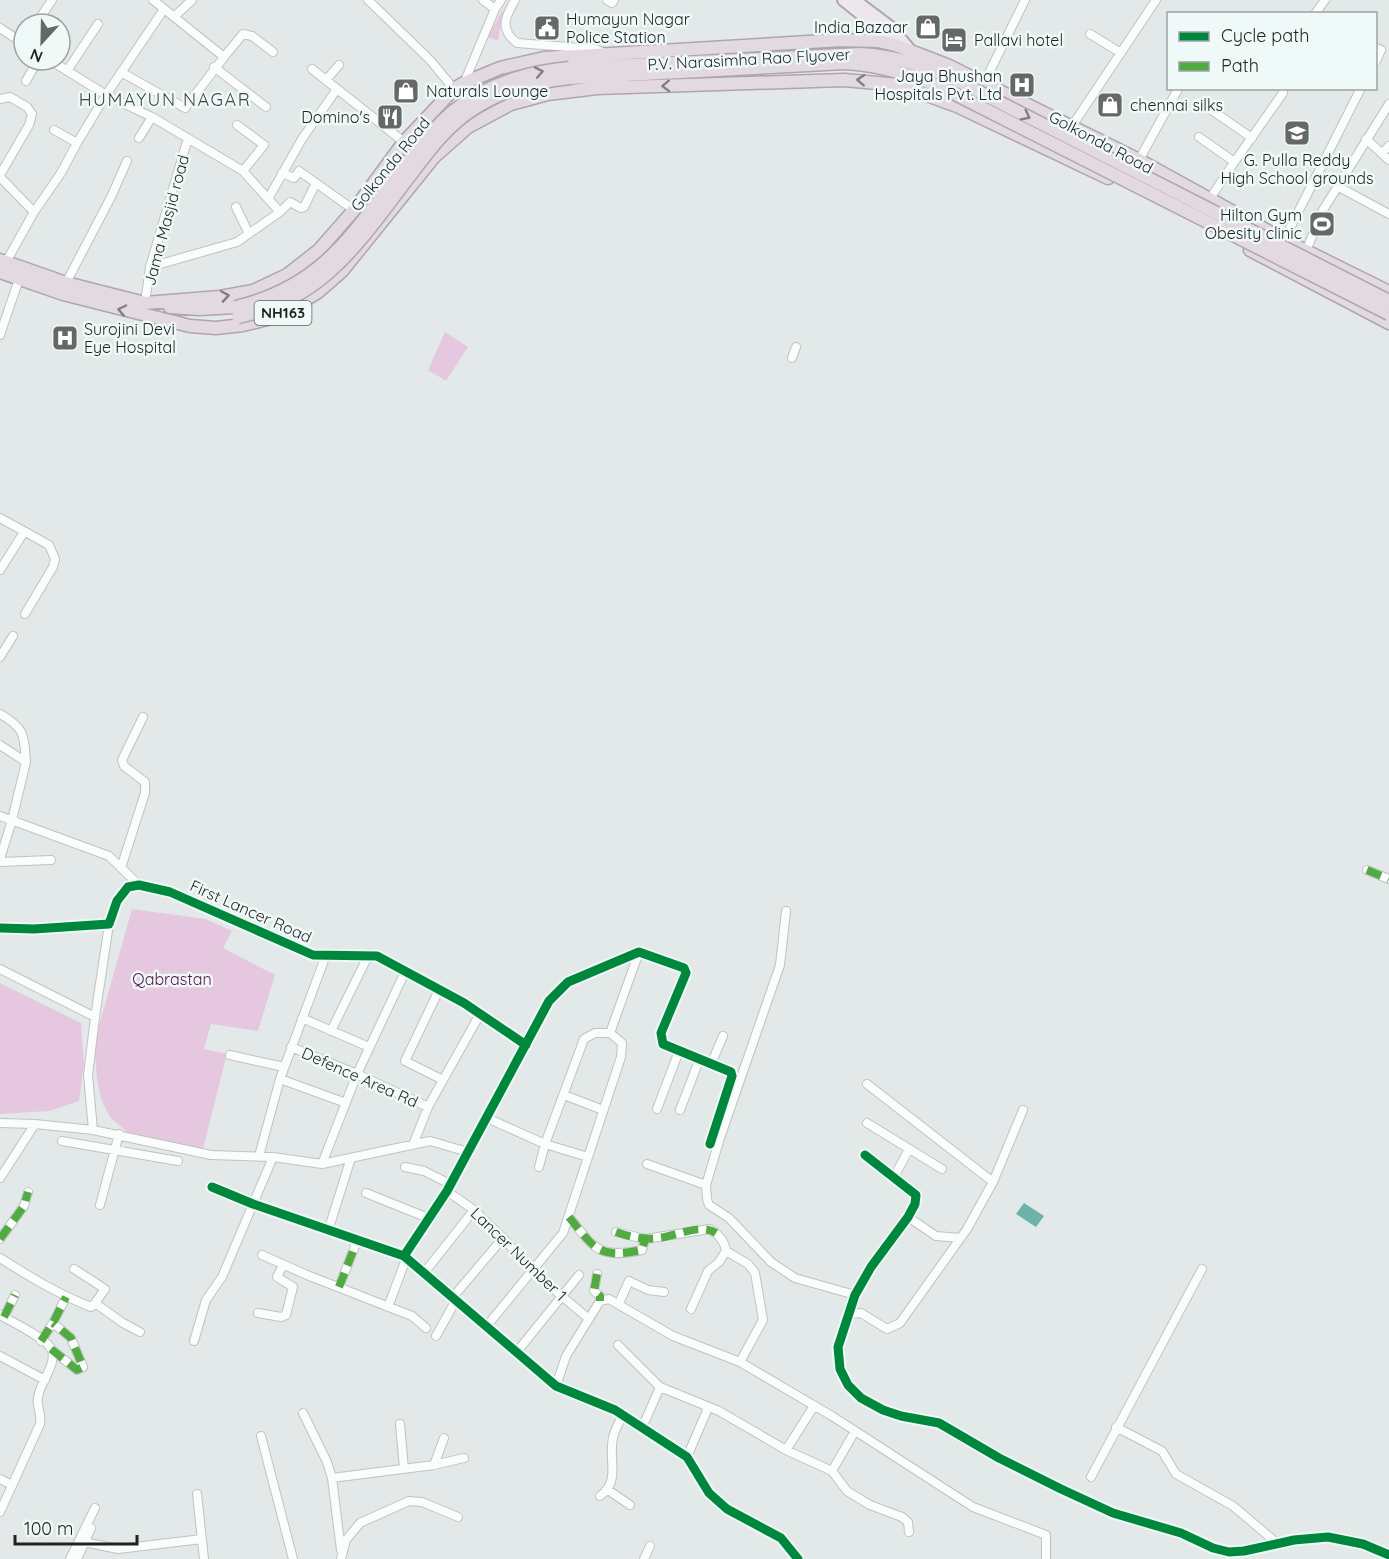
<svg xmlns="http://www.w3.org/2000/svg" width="1389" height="1559" viewBox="0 0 1389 1559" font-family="Quicksand,sans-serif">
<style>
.green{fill:#e5c8df}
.water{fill:#6db3aa}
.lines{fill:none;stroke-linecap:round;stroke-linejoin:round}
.minor-casing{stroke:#bfc3c2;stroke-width:10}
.major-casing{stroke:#afa5ae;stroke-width:14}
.highway-casing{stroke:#afa5ae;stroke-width:15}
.minor{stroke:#fbfcfc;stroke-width:8}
.major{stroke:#ede6ec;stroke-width:10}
.highway{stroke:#e3d9e1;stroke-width:12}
.highway-bridge-casing{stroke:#afa5ae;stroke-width:15;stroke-linecap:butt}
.highway-bridge{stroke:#e3d9e1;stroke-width:12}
.quiet{stroke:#52aa43;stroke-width:8;stroke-dasharray:15 8;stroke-linecap:butt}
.cycleway-casing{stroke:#eff9f7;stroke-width:13}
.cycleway{stroke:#00873e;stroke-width:9}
.oneway{stroke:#817e82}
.labels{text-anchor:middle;stroke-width:5;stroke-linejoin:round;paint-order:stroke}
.shield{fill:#eff9f7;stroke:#5d6362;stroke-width:1.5}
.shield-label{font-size:15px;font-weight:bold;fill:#1f2322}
.poi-label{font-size:16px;fill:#1f2322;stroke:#eff9f7;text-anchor:start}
.street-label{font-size:16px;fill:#1f2322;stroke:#eff9f7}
.park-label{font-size:16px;fill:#541248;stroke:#eff9f7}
.neighbourhood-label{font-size:18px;letter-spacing:1.5px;fill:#414a48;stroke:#eff9f7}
</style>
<rect width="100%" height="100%" fill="#e3e9e8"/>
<!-- green -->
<path class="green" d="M503 9 498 41 488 37Z
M445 332 468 347 446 381 428 370Z
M132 909 206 919 232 931 223 948 275 975 258 1031 211 1024 204 1049 227 1054 202 1152 127 1132 110 1117 101 1099 97 1078 94 1043Z
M0 983 81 1023 84 1064 79 1101 49 1111 0 1114Z"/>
<!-- water -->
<path class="water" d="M1024 1203 1044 1216 1036 1227 1016 1214Z"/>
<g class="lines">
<defs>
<path id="minor" d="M368 0 430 60 454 89
M483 0 495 9
M515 0C505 17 499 29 517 43L594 49 603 52
M607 0 612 3 614 0
M1315 14 1325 0
M175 16 192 0
M36 24 52 0
M0 28 24 44
M1090 34 1121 53
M1376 48 1381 50 1376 61
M224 57 243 34 252 36 273 52
M50 60 106 95 152 117 243 171 280 212
M214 67 266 107
M312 69 419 154
M67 71 98 24
M121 72 185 108 224 57 153 0
M326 80 339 65
M26 81 38 60
M464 83 495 9 501 0
M984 83 1025 0
M0 99 10 97 27 107 32 114 29 125 0 175
M1210 109 1252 138
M237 125 264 145 243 171
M1072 126 1156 0
M54 130 77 143
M1199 137 1233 161V164L1209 200
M139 138 152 117
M1366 139 1389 160
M1382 153 1389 146
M1139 160 1178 89
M1233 164 1283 93V88
M282 173 294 178 299 171 354 210
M0 177 34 212
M1337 186 1389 214
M268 199 302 139 337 89
M236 207 249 234
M1284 240 1361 88
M1306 251 1323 210 1389 104
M6 262 34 212 61 173 77 143 106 95 164 9
M150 267 237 242 280 212 290 202 301 208 304 207 316 183
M66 283 111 197 127 161
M145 303 150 267 188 138
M0 335 19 279
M792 358 796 347
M0 518 49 545 55 559 53 567 25 614
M0 570 24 532
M0 657 13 636
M0 714C25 728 24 735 26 762
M0 745 26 762 12 820 0 859
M0 816 109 856 139 885
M0 862 51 860
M121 868 145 793V782L124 766 122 760 143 717
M1367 870 1389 879
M786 911 780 965 720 1138 706 1185 707 1199 709 1205 729 1218 771 1262 795 1278 855 1295
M0 928 34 929 109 924 117 901 128 887 139 885 170 892 313 955 377 956 464 1003 526 1045
M0 969 95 1017
M439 990 405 1061 443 1080
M302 1018 369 1047
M331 1031 369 954
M610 1033 639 952
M291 1047 357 1074 428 1107
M230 1055 284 1067
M712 1062 723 1036
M280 1079 346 1103
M867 1084 993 1182
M564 1095 603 1110
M657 1109 679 1051
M680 1110 700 1058
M487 1118 545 1144 588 1157
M0 1123 35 1124 93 1130 211 1155 273 1157 322 1164 430 1141 468 1152
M867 1123 942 1169
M93 1130 88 1075 95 1017 109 924
M62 1141 178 1161
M413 1145 428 1107 480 1014
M865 1155 916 1195 915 1204 908 1217 871 1267 855 1295 838 1347 840 1369 848 1385 861 1398 883 1410 901 1416 939 1423 999 1458 1061 1489 1113 1513 1181 1533 1213 1548 1229 1552 1244 1551 1294 1540 1328 1537 1363 1544 1389 1555
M259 1156 280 1079 326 955
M322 1164 357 1074 405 972
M647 1164 706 1185
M405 1167 424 1171 450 1184
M894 1177 909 1149
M0 1178 35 1124
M212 1187 253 1204 404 1256 556 1386 615 1410 687 1457 709 1493 727 1509 781 1538 798 1559
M447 1191 474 1210 503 1238 538 1276 589 1319
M366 1193 428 1218
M100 1205 119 1134
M569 1217C595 1249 598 1259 642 1250L645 1239
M908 1217 936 1236 960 1238
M328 1231 351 1158
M616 1232 645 1239 710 1229C718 1234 725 1242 726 1251L748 1264 755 1273 763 1320 740 1362
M0 1239 24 1206 28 1192
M262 1255 307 1275 412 1316 426 1328
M404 1256 447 1191 549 1001 568 982 639 952 684 968 686 973 661 1033 663 1044 731 1072 732 1076 710 1144
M0 1258C30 1277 58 1294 91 1307L95 1303 123 1323 140 1332
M74 1269 105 1289 95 1303
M424 1273 474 1210
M597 1274 594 1291 600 1296V1301
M339 1287 357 1241
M453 1297 503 1238
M619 1303 629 1281 648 1290 664 1292
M388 1307 406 1259
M691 1309 708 1271 719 1262 726 1251
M258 1313 281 1317 286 1315 293 1287 277 1277 283 1265
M851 1314 861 1313 887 1329 900 1323 967 1229 993 1182 1023 1110
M0 1315C14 1323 42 1336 51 1348 53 1352 53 1358 52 1362 49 1374 40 1385 38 1397 36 1406 42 1414 40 1424L0 1512
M4 1317 15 1295
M486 1327 563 1233 621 1057 622 1043 610 1033H595L584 1039 545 1144 539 1167
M436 1336 456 1300
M41 1341 53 1323 66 1297
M194 1341 206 1300 222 1277 273 1157
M618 1345 660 1387 719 1411 786 1450 832 1471 847 1491 870 1505 902 1517 908 1522 909 1532
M51 1349 77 1370 83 1367 71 1338 53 1323
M516 1353 579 1275
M0 1356 45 1380
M556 1386 566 1356 600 1301 609 1299 673 1336 740 1362 832 1416 973 1507 1046 1535V1559
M303 1413 327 1462 332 1478 341 1550
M400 1424 404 1469
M1116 1427 1162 1451 1176 1474 1233 1506 1278 1544
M642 1428 660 1387
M261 1436 293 1559
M786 1450 814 1406
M687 1457 708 1408
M434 1465 444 1438
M832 1471 855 1431
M1091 1477 1202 1269
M332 1478 434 1465 464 1458
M0 1479 12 1485
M608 1490 630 1505
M197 1494 204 1559
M600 1496C621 1481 608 1460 613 1438 614 1431 619 1423 622 1416
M84 1542 118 1549 202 1539
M70 1559 95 1508
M77 1559 91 1528
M341 1559 346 1540 360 1523 409 1501 422 1502 458 1517
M644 1559 650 1546"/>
<path id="major" d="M843 0 883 32 895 45
M855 0 891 27 912 52"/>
<path id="highway" d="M569 68 861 54C896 56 924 66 956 80
M570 78 844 63C883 65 918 76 953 93
M1250 250 1389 323
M0 260 66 283 145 303 220 297 253 291 287 275 319 250 354 210 404 142 454 89 464 83 500 68 544 58 842 40 878 41 895 45 947 65 1139 160 1284 240 1389 292
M0 272 63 294 190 326 216 328 243 325 268 319 284 313 318 292 342 271 434 157 468 127 511 104 548 94 597 88 844 80 899 85 957 106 1108 178
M170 307 199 309 236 307"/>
</defs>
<!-- minor casing -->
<use href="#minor" class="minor-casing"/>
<!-- major casing -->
<use href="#major" class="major-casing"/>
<!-- highway casing -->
<use href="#highway" class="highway-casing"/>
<!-- minor -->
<use href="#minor" class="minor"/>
<!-- major -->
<use href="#major" class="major"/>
<!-- highway -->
<use href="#highway" class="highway"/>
<defs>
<path id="highway-bridge" d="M956 80 1389 301
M953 93 1389 314
M236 307C323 286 352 234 403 168 418 148 433 129 451 113 485 85 525 72 569 68
M238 317C326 299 361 239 412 173 430 149 449 124 475 108 504 89 536 82 570 78"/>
</defs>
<!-- highway-bridge casing -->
<use href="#highway-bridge" class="highway-bridge-casing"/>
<!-- highway-bridge -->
<use href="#highway-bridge" class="highway-bridge"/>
<!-- quiet -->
<path class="quiet" d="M1367 870 1389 879
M569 1217C595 1249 598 1259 642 1250L645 1239
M616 1232C630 1237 644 1240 659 1238 676 1236 700 1223 716 1233
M0 1239 24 1206 28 1192
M597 1274 594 1291 600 1296V1301
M339 1287 357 1241
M4 1317 15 1295
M41 1341 53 1323 66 1297
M51 1349 77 1370 83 1367 71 1338 53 1323"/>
<defs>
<path id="cycleway" d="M0 928 34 929 109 924 117 901 128 887 139 885 170 892 313 955 377 956 464 1003 526 1045
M865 1155 916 1195 915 1204 908 1217 871 1267 855 1295 838 1347 840 1369 848 1385 861 1398 883 1410 901 1416 939 1423 999 1458 1061 1489 1113 1513 1181 1533 1213 1548 1229 1552 1244 1551 1294 1540 1328 1537 1363 1544 1389 1555
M212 1187 253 1204 404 1256 556 1386 615 1410 687 1457 709 1493 727 1509 781 1538 798 1559
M404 1256 447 1191 549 1001 568 982 639 952 684 968 686 973 661 1033 663 1044 731 1072 732 1076 710 1144"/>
</defs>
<!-- cycleway casing -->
<use href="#cycleway" class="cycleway-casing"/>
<!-- cycleway -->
<use href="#cycleway" class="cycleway"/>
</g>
<!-- one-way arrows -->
<defs><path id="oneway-chevron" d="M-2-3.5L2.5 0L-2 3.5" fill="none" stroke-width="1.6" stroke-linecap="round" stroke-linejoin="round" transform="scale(1.5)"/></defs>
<g class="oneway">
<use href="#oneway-chevron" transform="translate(539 72) rotate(-11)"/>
<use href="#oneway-chevron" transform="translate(861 80) rotate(-177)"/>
<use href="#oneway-chevron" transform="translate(666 86) rotate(178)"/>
<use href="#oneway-chevron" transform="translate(1026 116) rotate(27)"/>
<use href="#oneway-chevron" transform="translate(225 296) rotate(-9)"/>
<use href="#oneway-chevron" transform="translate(122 310) rotate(-168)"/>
</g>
<!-- icons -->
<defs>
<symbol id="shop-square" viewBox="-11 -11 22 22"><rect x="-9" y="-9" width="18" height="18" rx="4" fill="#646867" stroke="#eff9f7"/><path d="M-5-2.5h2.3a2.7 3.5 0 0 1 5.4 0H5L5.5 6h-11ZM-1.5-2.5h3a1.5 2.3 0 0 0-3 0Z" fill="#fff"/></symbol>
<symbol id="civic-square" viewBox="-11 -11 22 22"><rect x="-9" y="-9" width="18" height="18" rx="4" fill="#646867" stroke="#eff9f7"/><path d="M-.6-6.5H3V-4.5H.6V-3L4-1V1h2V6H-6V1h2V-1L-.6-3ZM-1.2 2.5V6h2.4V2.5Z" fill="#fff"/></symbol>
<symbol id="hotel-square" viewBox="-11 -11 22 22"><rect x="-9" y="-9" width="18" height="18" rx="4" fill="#646867" stroke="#eff9f7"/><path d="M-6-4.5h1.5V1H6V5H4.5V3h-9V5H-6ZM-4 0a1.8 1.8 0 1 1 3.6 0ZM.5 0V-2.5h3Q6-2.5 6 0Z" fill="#fff"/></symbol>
<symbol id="hospital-square" viewBox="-11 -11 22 22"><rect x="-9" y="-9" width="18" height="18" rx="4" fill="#646867" stroke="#eff9f7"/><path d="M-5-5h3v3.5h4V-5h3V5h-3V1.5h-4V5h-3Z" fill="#fff"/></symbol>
<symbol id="restaurant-square" viewBox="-11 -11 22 22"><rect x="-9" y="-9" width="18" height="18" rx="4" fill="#646867" stroke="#eff9f7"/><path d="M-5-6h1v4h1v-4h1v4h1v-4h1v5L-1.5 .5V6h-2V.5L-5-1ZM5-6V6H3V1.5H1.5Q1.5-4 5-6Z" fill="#fff"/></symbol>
<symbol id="school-square" viewBox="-11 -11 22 22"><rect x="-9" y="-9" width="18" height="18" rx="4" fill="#646867" stroke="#eff9f7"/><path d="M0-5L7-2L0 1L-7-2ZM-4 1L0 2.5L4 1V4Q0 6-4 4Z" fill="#fff"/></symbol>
<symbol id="stadium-square" viewBox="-11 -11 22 22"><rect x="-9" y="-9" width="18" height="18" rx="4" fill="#646867" stroke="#eff9f7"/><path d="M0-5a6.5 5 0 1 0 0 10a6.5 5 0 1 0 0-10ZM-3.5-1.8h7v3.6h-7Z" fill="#fff"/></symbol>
</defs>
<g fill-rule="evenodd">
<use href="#shop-square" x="913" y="12" width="30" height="30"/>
<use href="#civic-square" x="532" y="13" width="30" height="30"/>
<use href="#hotel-square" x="939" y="25" width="30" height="30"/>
<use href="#hospital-square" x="1007" y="70" width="30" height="30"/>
<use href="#shop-square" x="391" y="76" width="30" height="30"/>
<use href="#shop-square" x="1095" y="90" width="30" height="30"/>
<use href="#restaurant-square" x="375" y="102" width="30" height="30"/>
<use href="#school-square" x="1282" y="118" width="30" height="30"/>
<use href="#stadium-square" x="1307" y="209" width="30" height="30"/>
<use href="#hospital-square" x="50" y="323" width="30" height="30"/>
</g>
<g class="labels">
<!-- shield labels -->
<rect class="shield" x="254.5" y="301" width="57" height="24" rx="4.5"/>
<g class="shield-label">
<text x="283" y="318">NH163</text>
</g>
<!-- poi labels -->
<g class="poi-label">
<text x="566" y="25">Humayun Nagar<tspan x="566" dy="18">Police Station</tspan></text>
<text x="908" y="33" text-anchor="end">India Bazaar</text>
<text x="974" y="46">Pallavi hotel</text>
<text x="1002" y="82" text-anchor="end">Jaya Bhushan<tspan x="1002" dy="18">Hospitals Pvt. Ltd</tspan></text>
<text x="426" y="97">Naturals Lounge</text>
<text x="1130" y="111">chennai silks</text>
<text x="370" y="123" text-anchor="end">Domino's</text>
<text x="1297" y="166" text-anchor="middle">G. Pulla Reddy<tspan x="1297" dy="18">High School grounds</tspan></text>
<text x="1302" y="221" text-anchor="end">Hilton Gym<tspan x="1302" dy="18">Obesity clinic</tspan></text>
<text x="84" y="335">Surojini Devi<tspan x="84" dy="18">Eye Hospital</tspan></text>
</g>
<!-- street labels -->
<g class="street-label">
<text transform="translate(749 59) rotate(-3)" y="6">P.V. Narasimha Rao Flyover</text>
<text transform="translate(1101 142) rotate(28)" y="6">Golkonda Road</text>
<text transform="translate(390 164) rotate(-51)" y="6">Golkonda Road</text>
<text transform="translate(166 220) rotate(-75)" y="6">Jama Masjid road</text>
<text transform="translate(251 911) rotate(24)" y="6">First Lancer Road</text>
<text transform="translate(360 1077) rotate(24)" y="6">Defence Area Rd</text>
<text transform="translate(519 1254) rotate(44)" y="6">Lancer Number 1</text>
</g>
<!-- park labels -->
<g class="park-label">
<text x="172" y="985">Qabrastan</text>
</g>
<!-- neighbourhood labels -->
<g class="neighbourhood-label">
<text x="165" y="106">HUMAYUN NAGAR</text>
</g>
</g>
<!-- legend -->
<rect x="1167" y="12" width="210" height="78" fill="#eff9f7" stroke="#9ca3a2" stroke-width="1.5"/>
<rect x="1179" y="32" width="30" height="9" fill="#00873e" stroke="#9ca3a2" stroke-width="1.5"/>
<text x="1221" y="42" font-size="18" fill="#1f2322">Cycle path</text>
<rect x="1179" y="62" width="30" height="9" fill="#52aa43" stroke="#9ca3a2" stroke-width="1.5"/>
<text x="1221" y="72" font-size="18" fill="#1f2322">Path</text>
<!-- north arrow -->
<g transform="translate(42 42) rotate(202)"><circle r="28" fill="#eff9f7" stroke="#9ca3a2" stroke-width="1.5"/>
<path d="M0-4.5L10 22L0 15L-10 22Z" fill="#646867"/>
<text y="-9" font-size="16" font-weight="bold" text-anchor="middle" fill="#1f2322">N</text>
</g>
<!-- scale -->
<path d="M15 1535v9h122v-9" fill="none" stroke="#1f2322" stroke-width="3"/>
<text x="24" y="1535" font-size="18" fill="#1f2322" stroke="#eff9f7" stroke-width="4.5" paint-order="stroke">100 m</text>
</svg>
